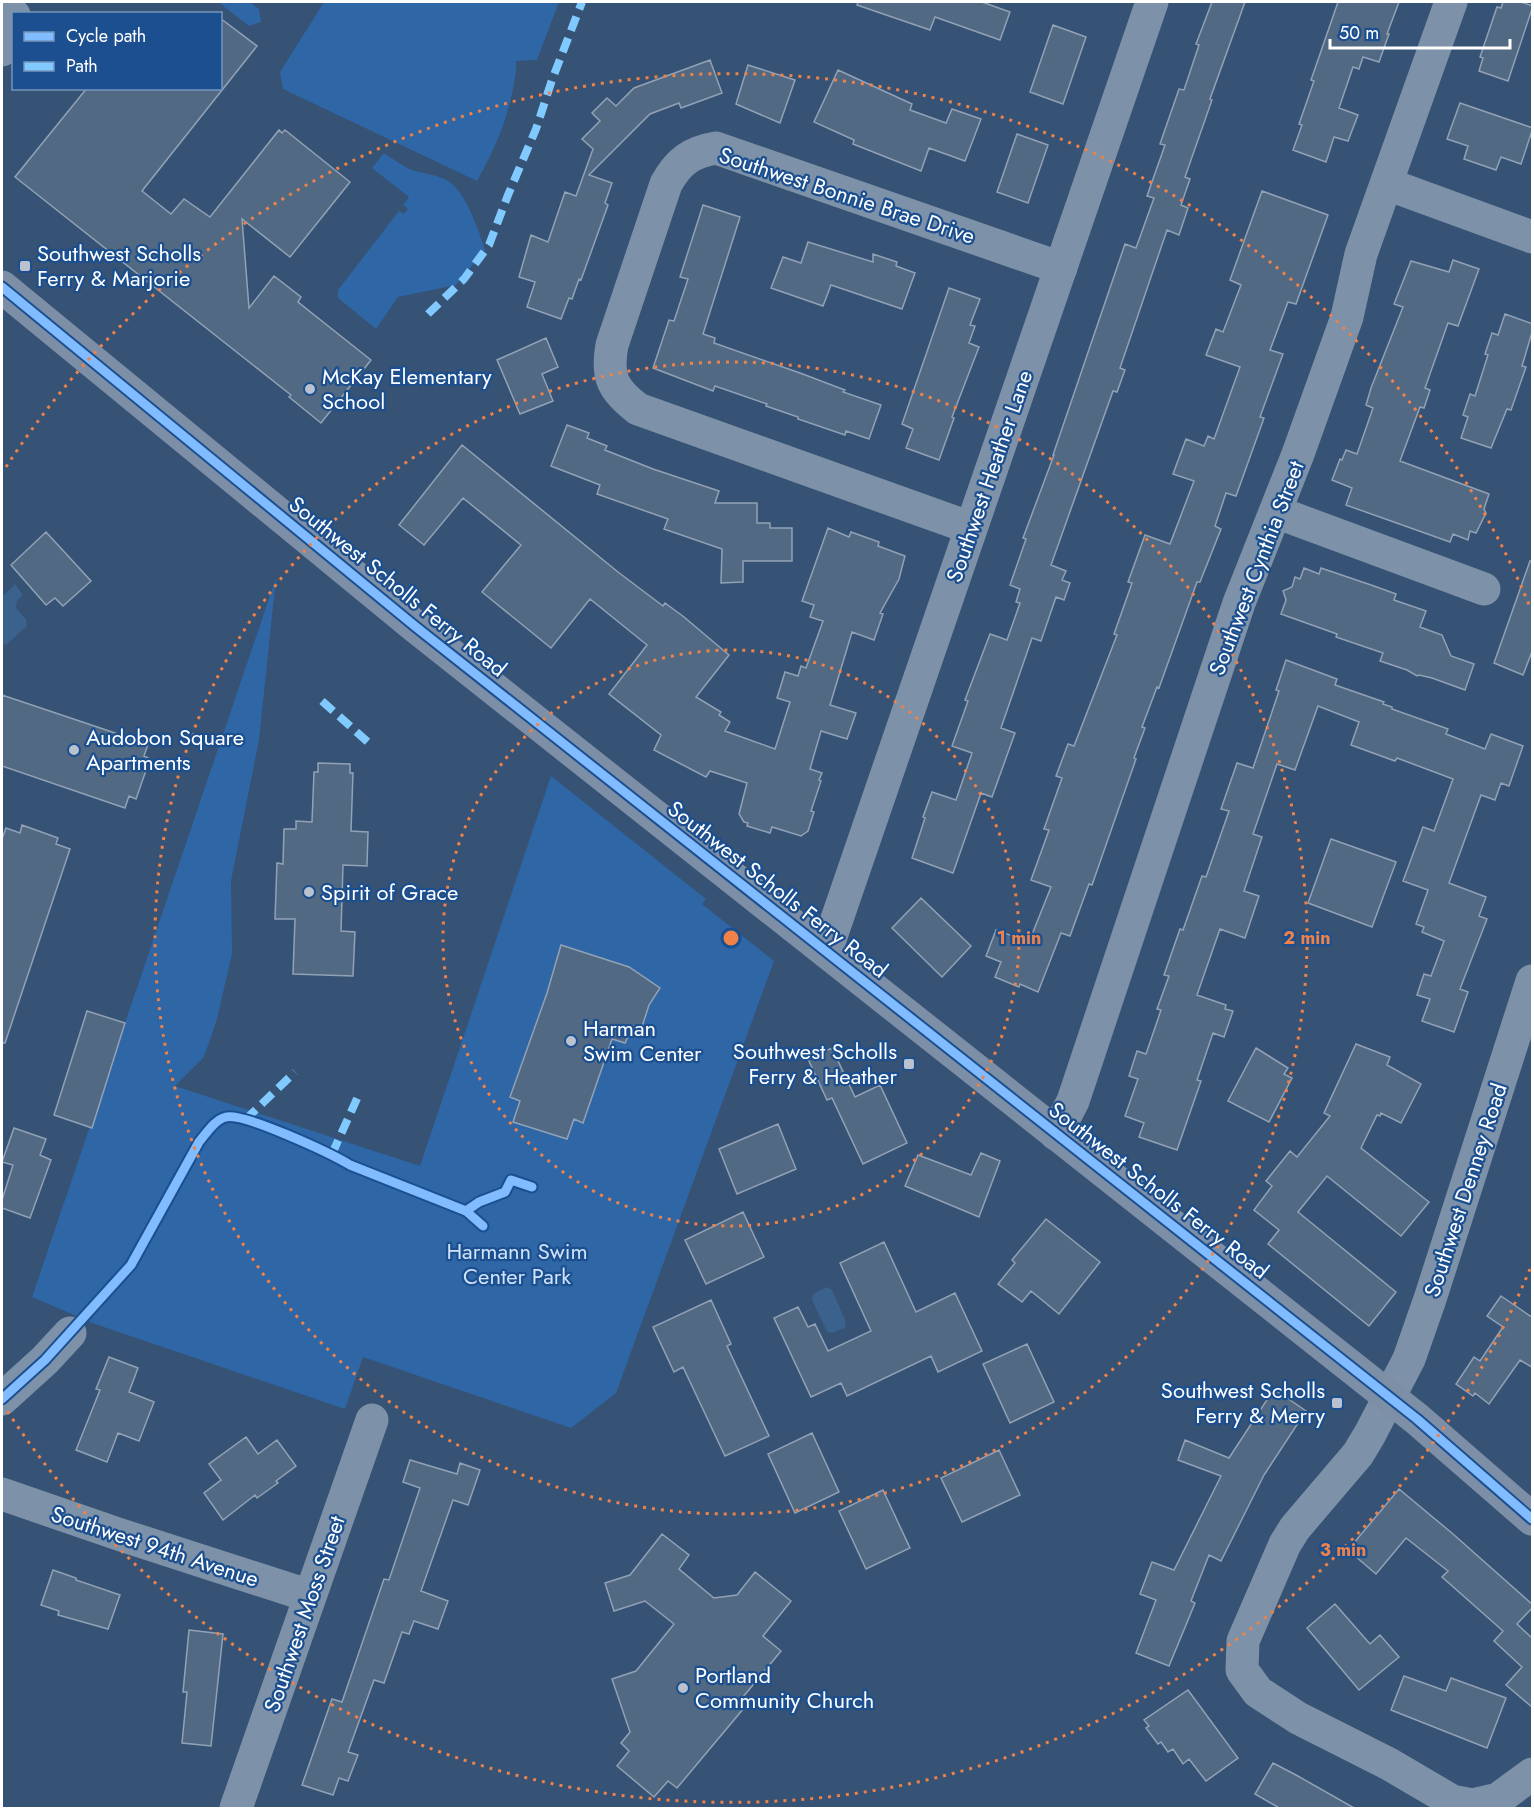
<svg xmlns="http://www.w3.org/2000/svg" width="1534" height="1810" viewBox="0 0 1534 1810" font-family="Jost,sans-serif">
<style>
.green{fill:#2f66a5}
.water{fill:#3b618d}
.building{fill:#526984;stroke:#92a2b6;stroke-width:1.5}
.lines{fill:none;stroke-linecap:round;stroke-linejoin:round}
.minor{stroke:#7d92a8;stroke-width:33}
.major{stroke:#7d8ea7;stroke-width:33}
.quiet{stroke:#80caff;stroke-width:8;stroke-dasharray:15 8;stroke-linecap:butt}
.cycleway-casing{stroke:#1b4f8f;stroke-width:13}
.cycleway{stroke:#80bcff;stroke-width:9}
.ring{fill:none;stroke:#ee8249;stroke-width:3;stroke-dasharray:3 6}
.poi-dot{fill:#b9c2ce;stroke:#1b4f8f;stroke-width:2}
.labels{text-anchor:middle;stroke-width:4.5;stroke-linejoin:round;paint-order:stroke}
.street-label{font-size:22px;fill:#fff;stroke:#1b4f8f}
.poi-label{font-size:22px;fill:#fff;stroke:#1b4f8f;text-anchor:start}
.park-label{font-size:22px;fill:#cfe3fa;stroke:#1b4f8f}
.centre{fill:#ee8249;stroke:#1b4f8f;stroke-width:3}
.ring-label{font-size:18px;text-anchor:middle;font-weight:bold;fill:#ee8249;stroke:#1b4f8f;stroke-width:4.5;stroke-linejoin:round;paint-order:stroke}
</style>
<rect width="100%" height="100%" fill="#365274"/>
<!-- green -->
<path class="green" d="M218 2H250L259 9 261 22 249 26Z
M324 2H559L537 60 516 61C517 71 514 80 513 89 506 125 494 150 477 181L283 89 280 72Z
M384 153C392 158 402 166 412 170 424 174 437 174 448 181 466 192 479 231 485 250L456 285 398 297 376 329 338 298V290L399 211 404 214 408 209 403 205 409 197 372 168Z
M276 578 259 740 231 881 232 954 217 1019 204 1057 175 1086 420 1166 551 776 706 899 702 904 774 961 616 1393 571 1428 363 1357 345 1409 95 1324 32 1297Z"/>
<!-- water -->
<path class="water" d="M15 584 23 595 17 601 16 608 26 619 27 626 6 645 2 644V597Z
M826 1287 832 1290 846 1322 845 1328 832 1333 827 1332 812 1300 813 1294Z"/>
<!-- building -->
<path class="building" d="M858 2H982L1010 12 1000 40 935 17 930 30 857 5Z
M1212 2H1245L1210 99 1212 100 1185 177 1190 179 1181 205 1188 208 1179 235 1167 230 1120 368 1125 370 1117 392 1113 391 1051 565 1066 571 1062 580 1070 583 1064 600 1056 597 1041 641 1032 638 1001 728 1015 733 992 797 981 793 953 873 912 858 925 818 923 817 932 792 956 800 972 753 952 746 968 701 965 700 990 634 1007 640 1020 603 1016 602 1020 589 1010 585 1026 539 1023 538 1054 455H1053L1125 244 1136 248 1154 198 1147 196 1165 145 1160 144 1179 89 1184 90 1199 45 1196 44Z
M1338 2H1399L1387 34H1389L1379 62 1363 57 1359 69 1353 67 1339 108 1358 115 1348 141 1334 137 1326 162 1293 150 1302 125 1299 124 1314 81 1311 80Z
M1503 2H1521L1533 6 1508 81 1479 71 1483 58 1480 57 1497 7 1501 8Z
M220 18 257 46 142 191 171 214 184 199 210 217 279 130 282 133 285 130 350 182 290 257 242 219 249 308 274 276 301 297 298 302 371 360 321 423 289 397 291 395 15 177 87 88H220Z
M1053 25 1086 37 1063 104 1030 92Z
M710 60 722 93 681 108 679 103 650 114 589 175 612 183 605 203 608 205 581 280 579 279 572 299 569 298 561 319 527 307 535 282 519 277 531 235 548 242 565 192 576 196 593 149 582 139 600 121 592 113 607 98 616 106 634 88Z
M748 65 795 80 780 123 736 104Z
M838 70 912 104 910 110 946 123 952 109 981 119 965 161 929 148 921 171 853 144 854 140 814 122Z
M1460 103 1533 128 1521 164 1501 157 1496 170 1464 159 1468 146 1447 139Z
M1017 134 1048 145 1028 203 997 192Z
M1262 191 1328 215 1296 304 1288 302 1270 350 1283 354 1260 417 1264 418 1236 496 1226 493 1215 526 1221 529 1200 582H1197L1159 688 1157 687 1142 727 1145 728 1134 758 1136 759 1092 885 1089 884 1070 936 1061 933 1038 992 1020 984 1019 987 995 977 1001 962 986 956 996 930 1029 942 1051 887 1031 880 1049 830 1044 829 1062 778 1056 776 1068 744 1074 746 1117 635 1114 634 1132 583 1128 582 1145 535 1170 544 1194 481 1173 474 1186 439 1204 446 1208 436 1214 439 1240 367 1206 355 1216 329 1223 332 1241 285 1230 280Z
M703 205 740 217 703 334 715 338 714 343 800 373 845 390 843 392 881 405 869 439 846 431 845 435 798 419V417L766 406 767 404 715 386 713 391 653 368 669 320 674 321 688 279 680 277Z
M808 242 873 262V254L897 262 896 266 915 273 902 309 831 285 823 306 771 288 783 257 801 263Z
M1453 260 1479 269 1458 326 1448 323 1425 388 1430 390 1424 408 1420 407 1400 461 1489 494 1484 509 1486 513 1476 533 1470 531 1468 540 1453 534 1450 542 1346 505 1352 488 1332 480 1340 459 1342 460 1346 450 1357 454 1373 408 1366 405 1371 388 1403 307 1394 304 1411 261 1449 272Z
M949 288 980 299 970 325 975 326 969 343 979 347 952 417 954 418 939 460 906 448 913 429 902 424Z
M1505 314 1533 324V329L1522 366 1526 367 1511 410 1507 409 1491 448 1461 438 1468 417 1463 415 1470 394 1475 396 1488 355 1485 354 1492 333 1498 335Z
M546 338 558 367 542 374 553 401 520 414 497 360Z
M567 425 589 433 587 438 607 446 605 450 653 469 719 491 715 503H757V523H770V528H792V561H743V582L721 583 722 549 664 529 668 519 597 494 600 485 551 466Z
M462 445 618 572 663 606 665 603 684 617 729 655 696 697 721 712 719 715 730 722 725 731 775 749 790 702 777 698 785 672 798 676 801 666 806 668 823 621 810 617 814 605 802 601 828 528 849 537 851 532 879 542 878 546 905 556 899 579 880 613 883 614 874 640 852 632 830 705 856 713 847 739 821 731 810 769 822 773 819 780 821 781 811 811 814 812 808 831 801 836 772 827 770 833 747 826 748 823 744 822 739 814 747 783 710 771 706 777 654 750 661 735 609 694 647 645 590 599 551 648 482 592 521 545 463 498 424 545 399 525Z
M46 532 91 581 63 606 55 598 46 605 11 565Z
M1530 561 1533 562V649L1523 675 1494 663Z
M1304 568 1319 574 1321 568 1374 586 1396 594 1394 600 1426 611 1420 627 1442 635 1451 656 1474 664 1465 690 1432 678 1419 675 1417 676 1407 670 1380 661 1383 653 1336 637 1337 634 1281 614 1286 600 1283 591 1292 587 1295 577 1300 579Z
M1286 660 1337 679 1335 685 1384 702 1383 704 1392 707V709L1448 729 1446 734 1485 749 1491 734 1523 746 1509 786 1501 783 1495 800 1481 795 1449 883 1486 897 1479 916 1487 919 1460 989 1468 992 1454 1032 1422 1021 1430 999 1417 995 1424 974 1431 976 1444 941 1422 932 1424 927 1416 924 1428 890 1403 881 1423 827 1434 831 1453 779 1397 758 1395 761 1351 745 1359 722 1318 706 1295 770 1277 764 1253 834 1262 837 1244 891 1259 896 1245 938 1220 929 1197 995 1226 1005 1225 1009 1233 1011 1224 1037 1213 1033 1197 1080 1201 1081 1177 1150 1139 1137 1144 1123 1125 1116 1138 1079 1129 1076 1137 1051 1146 1054 1161 1010 1157 1009 1169 976 1164 975 1180 929 1183 930 1202 876 1206 877 1229 811 1221 809 1237 763 1253 768 1279 691 1276 690Z
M2 695 148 744 144 756 150 759 136 799 129 796 125 808 2 766Z
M318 763 350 764V773H353L351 831 368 832 367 866 343 865 341 931 355 932 353 976 293 974 295 919H275L277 863 283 864 284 829H296V821L312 822 314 772H318Z
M22 825 58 838 56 844 70 849 5 1043H2V839L6 828 20 833Z
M1331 839 1396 862 1372 927 1308 903Z
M921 898 971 946 942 977 892 928Z
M561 945 629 967 660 988 649 1005 641 1030 633 1026 625 1043 612 1039 583 1123 574 1119 567 1139 513 1122 520 1101 510 1097 547 993Z
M87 1011 125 1023 92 1128 54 1115Z
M1356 1044 1390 1057 1387 1065 1421 1084 1401 1123 1381 1113 1380 1116 1377 1115 1361 1148 1429 1202 1401 1236 1327 1176 1298 1212 1396 1292 1369 1326 1268 1244 1279 1230 1254 1210 1272 1186 1266 1181 1290 1151 1297 1157 1330 1116 1324 1113Z
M832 1048 855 1097 880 1085 907 1143 863 1164 832 1098 827 1100 808 1059Z
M1256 1048 1288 1068 1284 1074 1292 1078 1269 1122 1228 1101Z
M778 1124 796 1169 737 1194 719 1149Z
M14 1128 46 1139 40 1155 51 1160 30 1218 2 1208V1200L13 1165 2 1162Z
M981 1153 1000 1161 979 1217 905 1186 918 1155 971 1175Z
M743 1212 764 1257 706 1284 685 1240Z
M1046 1219 1100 1262 1059 1314 1031 1291 1022 1302 998 1284 1015 1263 1012 1260Z
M884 1242 916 1312 955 1293 982 1351 938 1372 931 1356 847 1396 841 1383 811 1397 774 1318 798 1307 808 1327 815 1324 828 1351 871 1331 840 1263Z
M1501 1296 1533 1318V1368L1520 1360 1489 1404 1475 1393 1473 1396 1456 1384 1474 1357 1480 1361 1503 1327 1487 1316Z
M711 1300 731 1344 727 1346 769 1436 725 1456 683 1367 674 1372 653 1327Z
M1027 1344 1054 1402 1010 1423 983 1364Z
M109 1357 138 1368 129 1392 154 1402 139 1441 118 1433 107 1462 76 1450 100 1390 96 1389Z
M1274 1389 1306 1411 1264 1475 1221 1561 1209 1555 1191 1601 1195 1603 1169 1666 1136 1653 1156 1600 1140 1594 1152 1562 1174 1570 1221 1476 1178 1460 1185 1440 1229 1458Z
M812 1433 839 1492 795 1513 768 1454Z
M246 1437 258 1454 277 1440 296 1466 276 1481 278 1483 257 1498 255 1495 223 1520 204 1493 221 1480 209 1464Z
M999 1450 1020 1495 962 1522 941 1478Z
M410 1460 457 1474 460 1463 480 1470 468 1505 453 1500 421 1591 448 1601 438 1629 414 1621 409 1634 402 1632 384 1683 374 1680 348 1752 358 1755 348 1781 339 1778 333 1795 302 1785 332 1699 342 1702 384 1579 389 1580 420 1488 403 1482Z
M1399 1489 1453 1534 1533 1605V1607L1517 1624 1533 1639V1708L1506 1685 1522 1667 1494 1641 1503 1631 1442 1577 1448 1571 1406 1538 1376 1574 1348 1550Z
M883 1490 910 1548 866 1569 839 1511Z
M662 1534 689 1555 679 1569 714 1598 737 1595 755 1572 791 1601 763 1636 781 1651 743 1697 749 1702 677 1788 668 1781 654 1797 617 1766 629 1751 621 1743 630 1732 612 1679 636 1671 674 1624 645 1601 614 1611 605 1583 630 1575Z
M53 1570 76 1578V1580L120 1595 108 1629 58 1615 59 1611 41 1605Z
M1335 1604 1370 1644 1380 1635 1399 1657 1359 1690 1307 1628Z
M189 1630 223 1634 211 1746 182 1743 187 1692H183Z
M1404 1676 1446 1691 1451 1678 1506 1698 1487 1748 1391 1710Z
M1188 1690 1238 1758 1206 1781 1189 1759 1183 1764 1173 1749 1168 1752 1161 1742 1158 1744 1146 1728 1149 1726 1144 1720Z
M1273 1763 1296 1775 1356 1809H1281L1255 1794Z"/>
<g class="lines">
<!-- minor -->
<path class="minor" d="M2 50 14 15
M1387 184 1532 237
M1276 512 1484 589
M971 528 638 409C613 390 606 377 612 345L666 184C678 162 691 152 716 148L1061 268
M826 951 1152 2
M1532 981 1430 1299 1409 1359 1370 1434 1358 1454 1295 1528 1285 1544 1243 1641 1242 1670 1258 1692 1298 1718 1389 1764 1452 1801 1472 1805 1498 1799 1532 1774
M1056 1134 1073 1101 1239 603 1298 454 1347 317 1361 254 1451 2
M2 1399 45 1360 70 1333
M2 1494 121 1535 310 1596
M236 1808 372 1420"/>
<!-- major -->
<path class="major" d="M2 287 416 627 1417 1419 1532 1519"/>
<!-- quiet -->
<path class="quiet" d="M428 314 464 279 489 245 508 195 536 129 552 80 582 2
M322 701 369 743
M245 1120 295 1072
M332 1154 360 1092"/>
<defs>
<path id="cycleway" d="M2 287 416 627 1417 1419 1532 1519
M466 1211 479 1202 505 1192 511 1180 532 1187
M2 1399 45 1360 131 1265 199 1142C206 1134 214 1120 226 1117 243 1112 332 1154 350 1165L466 1211 483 1226"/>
</defs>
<!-- cycleway casing -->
<use href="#cycleway" class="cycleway-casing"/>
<!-- cycleway -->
<use href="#cycleway" class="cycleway"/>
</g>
<!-- distance rings -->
<g class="ring">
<circle cx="731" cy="938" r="288"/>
<circle cx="731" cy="938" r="576"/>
<path d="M1530 1269A865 865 0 0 1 6 1409M6 467A865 865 0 0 1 1530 607"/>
</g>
<!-- markers -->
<g class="poi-dot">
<rect x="19" y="260" width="12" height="12" rx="3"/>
<circle cx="310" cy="389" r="6"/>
<circle cx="74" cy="750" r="6"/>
<circle cx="309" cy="892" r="6"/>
<circle cx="571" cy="1041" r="6"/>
<rect x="903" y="1058" width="12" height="12" rx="3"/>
<rect x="1331" y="1397" width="12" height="12" rx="3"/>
<circle cx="683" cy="1688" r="6"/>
</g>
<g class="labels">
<!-- street labels -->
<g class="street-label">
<text transform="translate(847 195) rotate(18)" y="8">Southwest Bonnie Brae Drive</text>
<text transform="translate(989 476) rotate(-71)" y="8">Southwest Heather Lane</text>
<text transform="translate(1256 568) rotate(-69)" y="8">Southwest Cynthia Street</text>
<text transform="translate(398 586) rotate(39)" y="8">Southwest Scholls Ferry Road</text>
<text transform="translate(778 889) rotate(38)" y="8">Southwest Scholls Ferry Road</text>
<text transform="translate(1159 1190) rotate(38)" y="8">Southwest Scholls Ferry Road</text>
<text transform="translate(1465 1190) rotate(-72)" y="8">Southwest Denney Road</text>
<text transform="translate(155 1546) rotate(18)" y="8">Southwest 94th Avenue</text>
<text transform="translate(304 1614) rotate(-71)" y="8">Southwest Moss Street</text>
</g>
<!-- poi labels -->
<g class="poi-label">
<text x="37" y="261">Southwest Scholls<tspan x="37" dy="25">Ferry &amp; Marjorie</tspan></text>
<text x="322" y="384">McKay Elementary<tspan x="322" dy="25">School</tspan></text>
<text x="86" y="745">Audobon Square<tspan x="86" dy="25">Apartments</tspan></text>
<text x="321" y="900">Spirit of Grace</text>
<text x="583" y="1036">Harman<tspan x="583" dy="25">Swim Center</tspan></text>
<text x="897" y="1059" text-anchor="end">Southwest Scholls<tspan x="897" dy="25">Ferry &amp; Heather</tspan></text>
<text x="1325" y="1398" text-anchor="end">Southwest Scholls<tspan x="1325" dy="25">Ferry &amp; Merry</tspan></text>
<text x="695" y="1683">Portland<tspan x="695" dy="25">Community Church</tspan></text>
</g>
<!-- park labels -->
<g class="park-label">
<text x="517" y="1259">Harmann Swim<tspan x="517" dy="25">Center Park</tspan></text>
</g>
</g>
<circle cx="731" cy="938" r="9" class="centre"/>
<g class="ring-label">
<text x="1019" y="944">1 min</text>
<text x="1307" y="944">2 min</text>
<text x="1343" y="1556">3 min</text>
</g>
<!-- border -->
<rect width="1534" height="1810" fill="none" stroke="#ffffff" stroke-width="6"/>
<!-- legend -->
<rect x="12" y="12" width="210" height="78" fill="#1b4f8f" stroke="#7695bc" stroke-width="1.5"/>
<rect x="24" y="32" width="30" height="9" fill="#80bcff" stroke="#7695bc" stroke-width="1.5"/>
<text x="66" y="42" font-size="18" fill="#ffffff">Cycle path</text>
<rect x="24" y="62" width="30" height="9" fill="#80caff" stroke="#7695bc" stroke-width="1.5"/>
<text x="66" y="72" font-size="18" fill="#ffffff">Path</text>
<!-- scale -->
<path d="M1330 39v9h180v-9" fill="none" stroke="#ffffff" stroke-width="3"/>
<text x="1339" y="39" font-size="18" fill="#ffffff" stroke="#1b4f8f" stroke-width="4.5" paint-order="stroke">50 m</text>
</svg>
